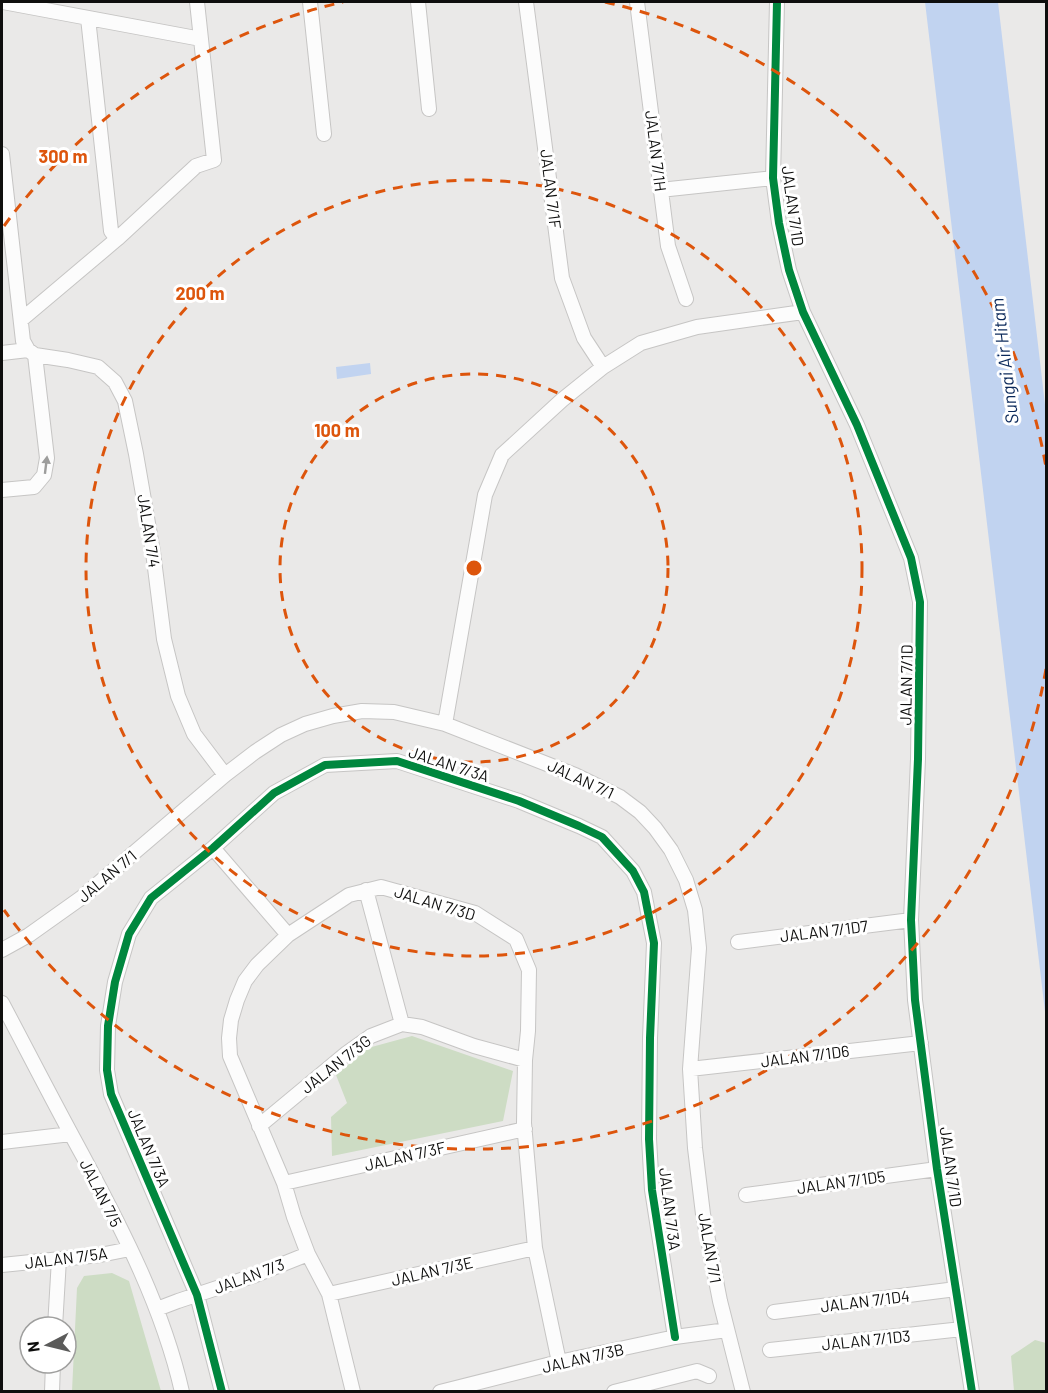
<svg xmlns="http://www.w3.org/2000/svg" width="1048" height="1393" viewBox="0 0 1048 1393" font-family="Barlow,sans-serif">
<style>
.green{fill:#cddcc4}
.water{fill:#c1d3f0}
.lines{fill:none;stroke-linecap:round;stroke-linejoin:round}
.minor-casing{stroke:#c6c5c4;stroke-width:16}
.minor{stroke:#fcfcfc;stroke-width:14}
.cycleway-casing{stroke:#fff;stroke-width:11}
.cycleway{stroke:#00873e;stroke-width:8}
.oneway{fill:#9d9d9c}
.ring{fill:none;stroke:#dd550c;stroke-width:3;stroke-dasharray:10 8}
.labels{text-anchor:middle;stroke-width:6;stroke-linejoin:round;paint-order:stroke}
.street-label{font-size:16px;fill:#0e0e0d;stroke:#fff}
.water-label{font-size:18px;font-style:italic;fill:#092759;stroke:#fff}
.centre{fill:#dd550c;stroke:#fff;stroke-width:3}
.ring-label{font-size:18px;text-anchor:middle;font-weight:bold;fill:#dd550c;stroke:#fff;stroke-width:6;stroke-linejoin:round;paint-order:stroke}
</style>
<rect width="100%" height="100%" fill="#eae9e8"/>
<!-- green -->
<path class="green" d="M412 1036 513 1071 503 1121 332 1156 331 1117 347 1103 336 1075 368 1048Z
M112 1273 129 1281 161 1391H72L77 1288 84 1276Z
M1035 1340 1046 1343V1391H1014L1011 1356Z"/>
<!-- water -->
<path class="water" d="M925 2H998L1046 413V1020Z
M370 363 371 374 337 379 336 367Z"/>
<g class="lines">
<defs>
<path id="minor" d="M3 2 201 39
M310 2 324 134
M418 2 429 109
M526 2 562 278 584 338 603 367
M637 2 668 246 686 299
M777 2 773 178 779 223 789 270 803 312 857 425 911 558 920 602 918 759 911 920 915 1000 937 1169 972 1392
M88 18 111 231 117 239
M2 154 23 341 28 350 35 355 68 360 98 367 115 382 125 401 136 454 153 552 164 639 178 696 194 734 225 775
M660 190 773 178
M21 320 117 239 196 166 214 160 197 2
M2 353 28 350
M2 490 34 487 44 475 47 458 35 355
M445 724 485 495 502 455 562 400 603 367 641 343 697 327 803 312
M213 848 288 935
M366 890 402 1024
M738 942 911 920
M2 950 29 935 81 898 225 775 255 752 281 735 305 724 333 716 362 711 394 712 445 724 575 775 620 797 640 812 655 828 671 850 686 880 695 910 699 948 690 1069 695 1148 703 1214 720 1301 743 1392
M2 1003C29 1054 55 1105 83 1156 123 1231 163 1308 182 1392
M690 1069 921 1043
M259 1126 347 1053 371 1036 402 1024 422 1027 474 1046 525 1060
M2 1142 71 1134
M284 1183 525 1129
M746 1195 937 1169
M2 1265 100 1255 130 1249
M329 1294 535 1248
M157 1309 178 1301 253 1276 308 1254
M774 1312 956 1289
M55 1327 59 1259
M770 1350 962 1329
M52 1392 53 1363
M222 1392 197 1295 111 1094 107 1070 108 1026 115 982 129 934 151 898 213 848 274 793 325 765 397 761 519 801 579 826 602 837 633 871 644 892 654 943 650 1038 649 1139 652 1190 675 1337
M353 1392 329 1294 308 1254 294 1217 284 1183 230 1056 229 1038 231 1020 237 1000 245 981 257 965 288 935 349 895 381 887 475 913 516 939 529 970 528 1031 525 1060 524 1123 535 1248 559 1362
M440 1392 559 1362 675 1337 727 1330
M614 1392 697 1371 709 1376"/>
</defs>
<!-- minor casing -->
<use href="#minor" class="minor-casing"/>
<!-- minor -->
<use href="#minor" class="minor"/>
<defs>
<path id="cycleway" d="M777 2 773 178 779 223 789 270 803 312 857 425 911 558 920 602 918 759 911 920 915 1000 937 1169 972 1392
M222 1392 197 1295 111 1094 107 1070 108 1026 115 982 129 934 151 898 213 848 274 793 325 765 397 761 519 801 579 826 602 837 633 871 644 892 654 943 650 1038 649 1139 652 1190 675 1337"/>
</defs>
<!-- cycleway casing -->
<use href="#cycleway" class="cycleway-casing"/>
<!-- cycleway -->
<use href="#cycleway" class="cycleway"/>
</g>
<!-- one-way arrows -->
<defs><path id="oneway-solid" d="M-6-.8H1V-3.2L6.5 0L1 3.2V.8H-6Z" transform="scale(1.5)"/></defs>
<use class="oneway" href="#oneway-solid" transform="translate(46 465) rotate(-83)"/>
<!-- distance rings -->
<g class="ring">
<circle cx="474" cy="568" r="194"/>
<circle cx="474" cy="568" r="388"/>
<path d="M1046 669A581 581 0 0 1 4 910M4 226A581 581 0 0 1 343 2M605 2A581 581 0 0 1 1046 467"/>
</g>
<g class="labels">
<!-- street labels -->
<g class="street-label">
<text transform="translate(656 151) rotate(83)" y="6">JALAN 7/1H</text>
<text transform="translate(551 189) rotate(83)" y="6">JALAN 7/1F</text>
<text transform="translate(793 206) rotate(82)" y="6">JALAN 7/1D</text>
<text transform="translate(149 531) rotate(81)" y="6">JALAN 7/4</text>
<text transform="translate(906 685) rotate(-89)" y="6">JALAN 7/1D</text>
<text transform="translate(449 764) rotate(18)" y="6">JALAN 7/3A</text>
<text transform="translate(581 779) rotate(25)" y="6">JALAN 7/1</text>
<text transform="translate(107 876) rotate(-40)" y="6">JALAN 7/1</text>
<text transform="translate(435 903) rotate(17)" y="6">JALAN 7/3D</text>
<text transform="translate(824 931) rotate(-7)" y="6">JALAN 7/1D7</text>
<text transform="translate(805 1056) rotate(-7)" y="6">JALAN 7/1D6</text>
<text transform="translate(336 1064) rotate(-38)" y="6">JALAN 7/3G</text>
<text transform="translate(149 1148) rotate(67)" y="6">JALAN 7/3A</text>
<text transform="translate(405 1156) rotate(-13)" y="6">JALAN 7/3F</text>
<text transform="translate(951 1167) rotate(82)" y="6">JALAN 7/1D</text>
<text transform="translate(841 1182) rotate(-8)" y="6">JALAN 7/1D5</text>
<text transform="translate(101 1193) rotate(63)" y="6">JALAN 7/5</text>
<text transform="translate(670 1209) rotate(83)" y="6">JALAN 7/3A</text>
<text transform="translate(710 1248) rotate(80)" y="6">JALAN 7/1</text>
<text transform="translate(66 1258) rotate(-7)" y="6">JALAN 7/5A</text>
<text transform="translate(432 1271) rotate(-13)" y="6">JALAN 7/3E</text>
<text transform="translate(249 1276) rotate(-20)" y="6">JALAN 7/3</text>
<text transform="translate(865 1301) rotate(-7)" y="6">JALAN 7/1D4</text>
<text transform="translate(866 1340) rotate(-6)" y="6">JALAN 7/1D3</text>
<text transform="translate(583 1358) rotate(-13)" y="6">JALAN 7/3B</text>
</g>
<!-- water labels -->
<g class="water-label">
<text transform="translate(1005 361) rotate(-97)" y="6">Sungai Air Hitam</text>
</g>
</g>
<circle cx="474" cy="568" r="9" class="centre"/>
<g class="ring-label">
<text x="63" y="163">300 m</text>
<text x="200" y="300">200 m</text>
<text x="337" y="437">100 m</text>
</g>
<!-- border -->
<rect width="1048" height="1393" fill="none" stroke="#0e0e0d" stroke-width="6"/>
<!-- north arrow -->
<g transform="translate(48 1345) rotate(263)"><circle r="28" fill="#ffffff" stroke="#9f9f9e" stroke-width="1.5"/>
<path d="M0-4.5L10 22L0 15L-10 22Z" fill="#5b5b5a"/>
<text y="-9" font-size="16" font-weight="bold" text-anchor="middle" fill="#0e0e0d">N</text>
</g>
</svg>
